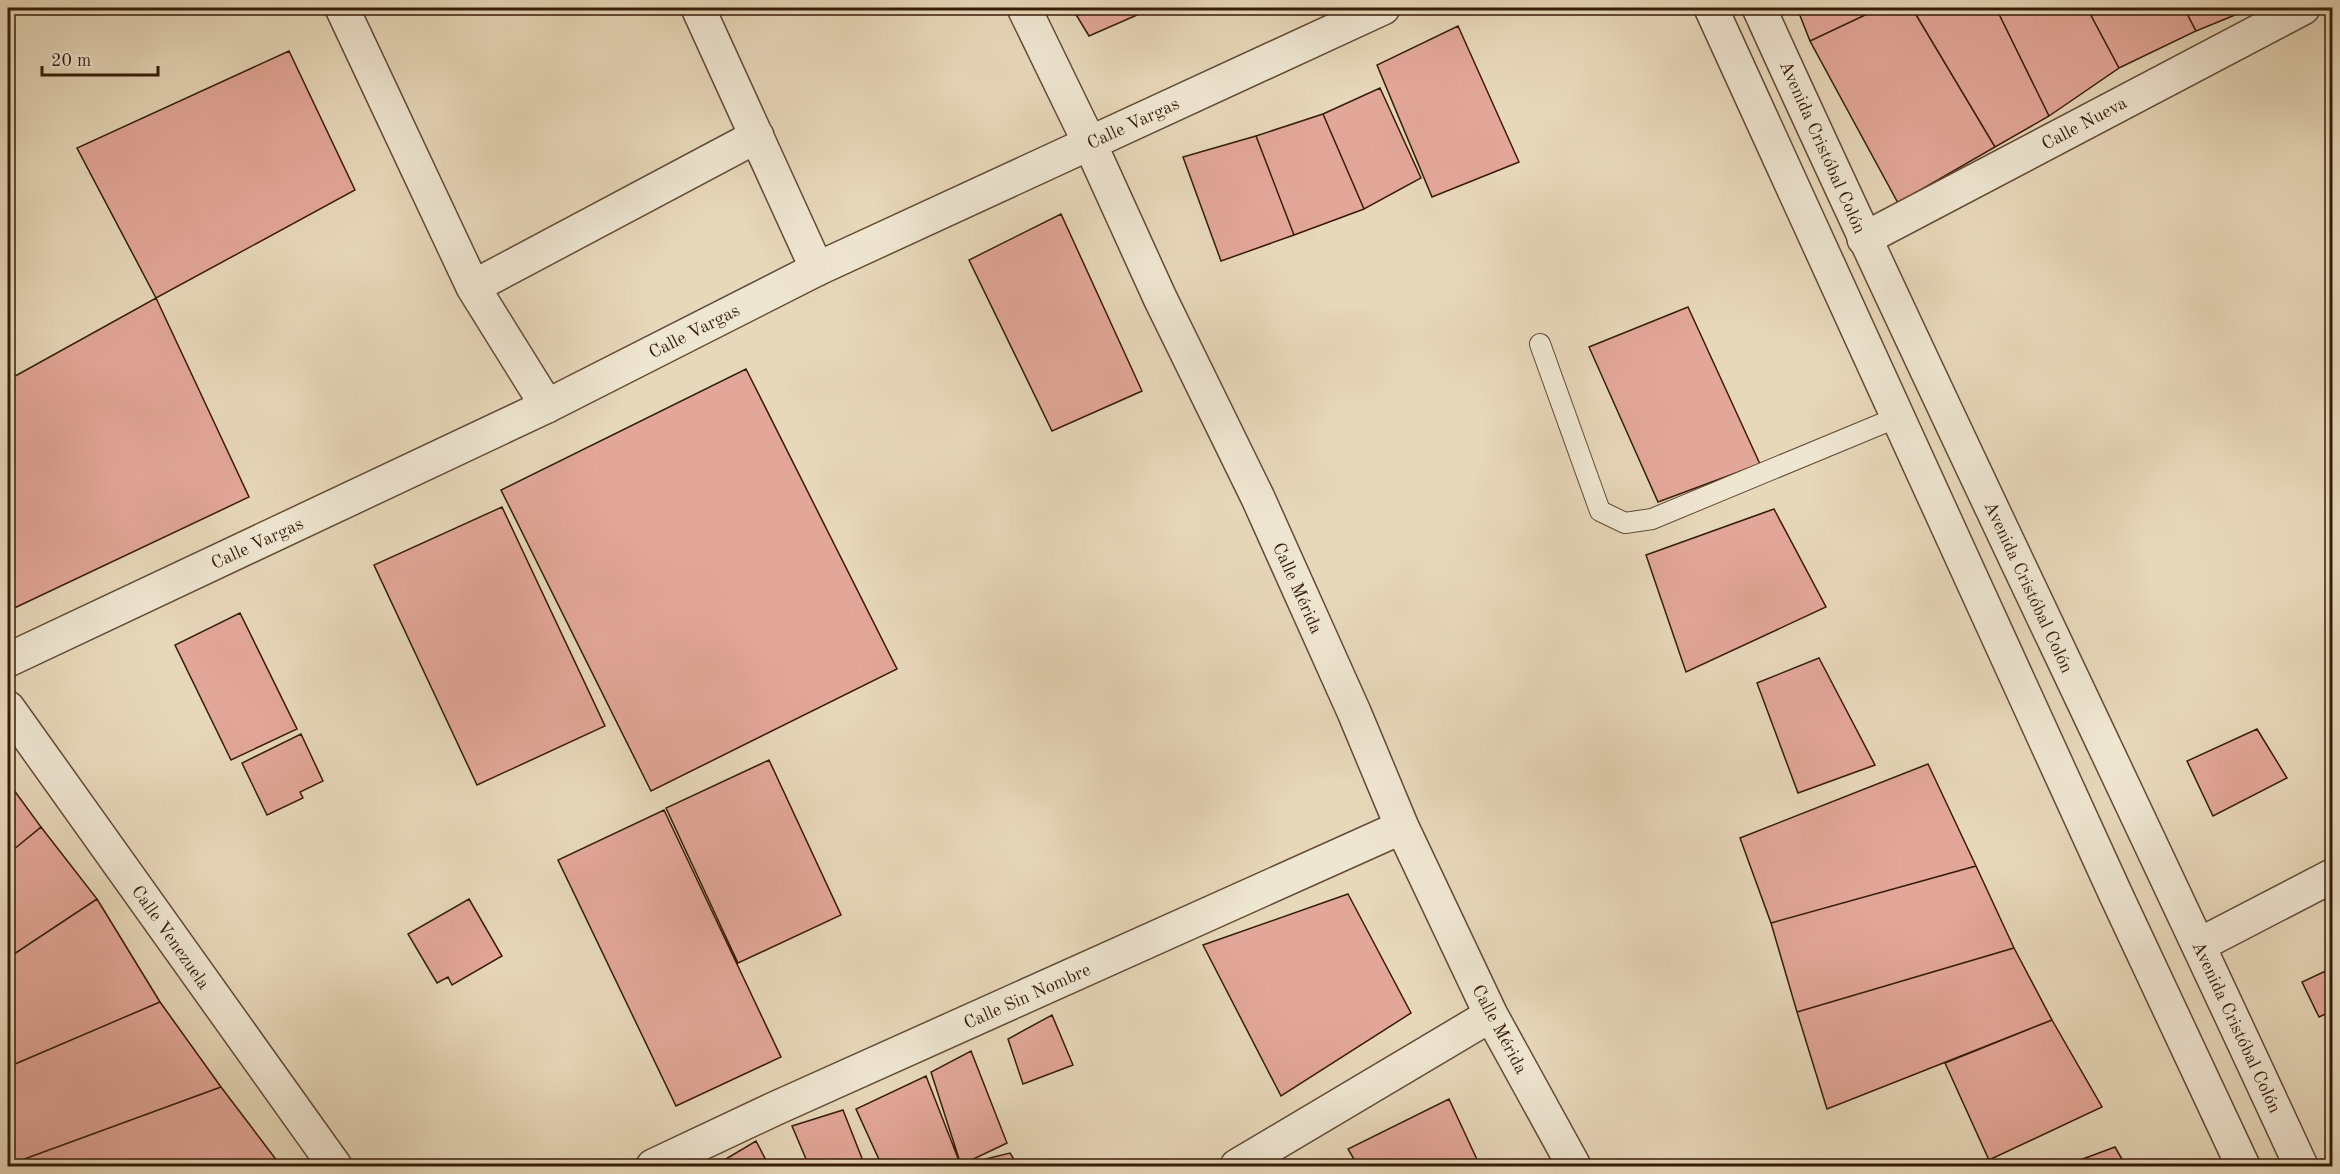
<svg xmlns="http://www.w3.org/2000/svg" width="2340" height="1174" viewBox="0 0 2340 1174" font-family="'Old Standard TT',serif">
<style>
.building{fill:#e3a799;stroke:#361c09;stroke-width:1.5}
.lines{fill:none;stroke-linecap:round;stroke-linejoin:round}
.service-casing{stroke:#624b35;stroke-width:22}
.minor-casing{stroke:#624b35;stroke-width:36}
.tertiary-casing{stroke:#624b35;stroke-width:36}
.service{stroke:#efe6d2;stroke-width:20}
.minor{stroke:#efe6d2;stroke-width:33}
.tertiary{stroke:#efe6d2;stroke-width:33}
.labels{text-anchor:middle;stroke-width:5;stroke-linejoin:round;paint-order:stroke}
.street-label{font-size:18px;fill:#361c09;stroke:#efe6d2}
</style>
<rect width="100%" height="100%" fill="#e7d8ba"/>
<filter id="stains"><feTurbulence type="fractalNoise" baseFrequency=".00333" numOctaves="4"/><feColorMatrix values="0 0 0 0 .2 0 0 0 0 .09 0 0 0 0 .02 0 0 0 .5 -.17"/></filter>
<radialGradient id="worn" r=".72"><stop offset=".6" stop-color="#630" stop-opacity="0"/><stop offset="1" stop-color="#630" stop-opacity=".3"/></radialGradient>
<!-- building -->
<path class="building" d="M1072 8H1153L1089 36Z
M1797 8H1880L1810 41Z
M1880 8H1912L1995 147 1898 203 1810 41Z
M1912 8H1996L2049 116 1995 147Z
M1996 8H2087L2119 68 2049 116Z
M2087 8H2184L2196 31 2119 68Z
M2184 8H2252L2196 31Z
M1458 26 1519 162 1432 197 1377 65Z
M289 51 355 190 156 298 77 148Z
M1380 88 1421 178 1364 209 1323 114Z
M1323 114 1364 209 1294 235 1256 136Z
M1256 136 1294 235 1221 261 1183 157Z
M1061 214 1142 391 1052 431 969 260Z
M156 298 249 497 8 611V380Z
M1688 307 1760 464 1658 502 1589 347Z
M746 369 897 669 651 791 501 490Z
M502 507 605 726 477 785 374 565Z
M1774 509 1826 607 1686 672 1646 555Z
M240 613 297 729 231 760 175 645Z
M1819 658 1875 765 1798 793 1757 683Z
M2257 729 2287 778 2213 816 2187 761Z
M301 734 323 781 300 792 303 798 267 815 242 763Z
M769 760 841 915 738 963 666 808Z
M1928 764 1976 866 1771 923 1740 838Z
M8 782 41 827 8 854Z
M664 810 781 1057 676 1106 558 860Z
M41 827 97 899 8 958V854Z
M1976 866 2014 948 1797 1012 1771 923Z
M1348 894 1411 1013 1281 1096 1203 945Z
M97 899 160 1002 8 1067V958Z
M469 899 502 956 452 985 448 977 437 983 408 934Z
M2014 948 2052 1020 1827 1109 1797 1012Z
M2332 968V1011L2319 1017 2302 982Z
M160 1002 221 1087 8 1165V1067Z
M1052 1015 1073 1065 1023 1084 1008 1039Z
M2052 1020 2102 1107 1989 1160 1945 1063Z
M971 1051 1007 1143 961 1165 931 1072Z
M926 1076 961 1166H882L856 1109Z
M221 1087 281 1166H8V1165Z
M1449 1099 1480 1166H1358L1348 1149Z
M843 1110 865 1166H809L792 1126Z
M756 1141 769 1166H714Z
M2115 1147 2126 1166H2064Z
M1010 1153 1018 1166 961 1165Z"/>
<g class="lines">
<defs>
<path id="service" d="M1540 344 1600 511 1625 523 1652 519 1898 417"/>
<path id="minor" d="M342 8 473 287 547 406
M698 8 817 269
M1024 8 1090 144 1160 298 1258 498 1354 712 1402 827 1491 1015 1574 1166
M1864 239 2303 8
M473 287 757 136
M8 708 335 1166
M2199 945 2332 876
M653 1166 774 1109 1402 827
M1237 1166 1491 1015"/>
<path id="tertiary" d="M1711 8 2116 895 2243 1166
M1759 8C1935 396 2123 779 2301 1166
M8 660 547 406 817 269 1383 8"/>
</defs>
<!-- service casing -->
<use href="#service" class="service-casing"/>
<!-- minor casing -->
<use href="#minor" class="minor-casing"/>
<!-- tertiary casing -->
<use href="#tertiary" class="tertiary-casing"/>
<!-- service -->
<use href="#service" class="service"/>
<!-- minor -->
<use href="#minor" class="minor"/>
<!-- tertiary -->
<use href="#tertiary" class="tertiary"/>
</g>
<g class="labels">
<!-- street labels -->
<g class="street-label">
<text transform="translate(1133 123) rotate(-25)" y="6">Calle Vargas</text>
<text transform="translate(2084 123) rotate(-28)" y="6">Calle Nueva</text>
<text transform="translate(1823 147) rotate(66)" y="6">Avenida Cristóbal Colón</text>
<text transform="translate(694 331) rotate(-27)" y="6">Calle Vargas</text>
<text transform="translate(257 543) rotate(-25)" y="6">Calle Vargas</text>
<text transform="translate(2029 587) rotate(65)" y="6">Avenida Cristóbal Colón</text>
<text transform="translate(1298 588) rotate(66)" y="6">Calle Mérida</text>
<text transform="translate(171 937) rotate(55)" y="6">Calle Venezuela</text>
<text transform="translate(1027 996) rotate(-24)" y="6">Calle Sin Nombre</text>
<text transform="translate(2237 1027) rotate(65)" y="6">Avenida Cristóbal Colón</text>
<text transform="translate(1500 1029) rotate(62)" y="6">Calle Mérida</text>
</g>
</g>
<!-- margin -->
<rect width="2340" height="1174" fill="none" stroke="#e7d8ba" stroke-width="30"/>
<rect x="9" y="9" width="2322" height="1156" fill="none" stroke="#361c09" stroke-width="3"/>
<rect x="15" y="15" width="2310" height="1144" fill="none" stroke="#361c09" stroke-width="1.5"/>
<!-- scale -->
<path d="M42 66v9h116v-9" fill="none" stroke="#361c09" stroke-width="3"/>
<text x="51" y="66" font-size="18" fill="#361c09" stroke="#efe6d2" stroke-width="4.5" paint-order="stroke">20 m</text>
<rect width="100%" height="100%" filter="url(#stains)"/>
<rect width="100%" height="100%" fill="url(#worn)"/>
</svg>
